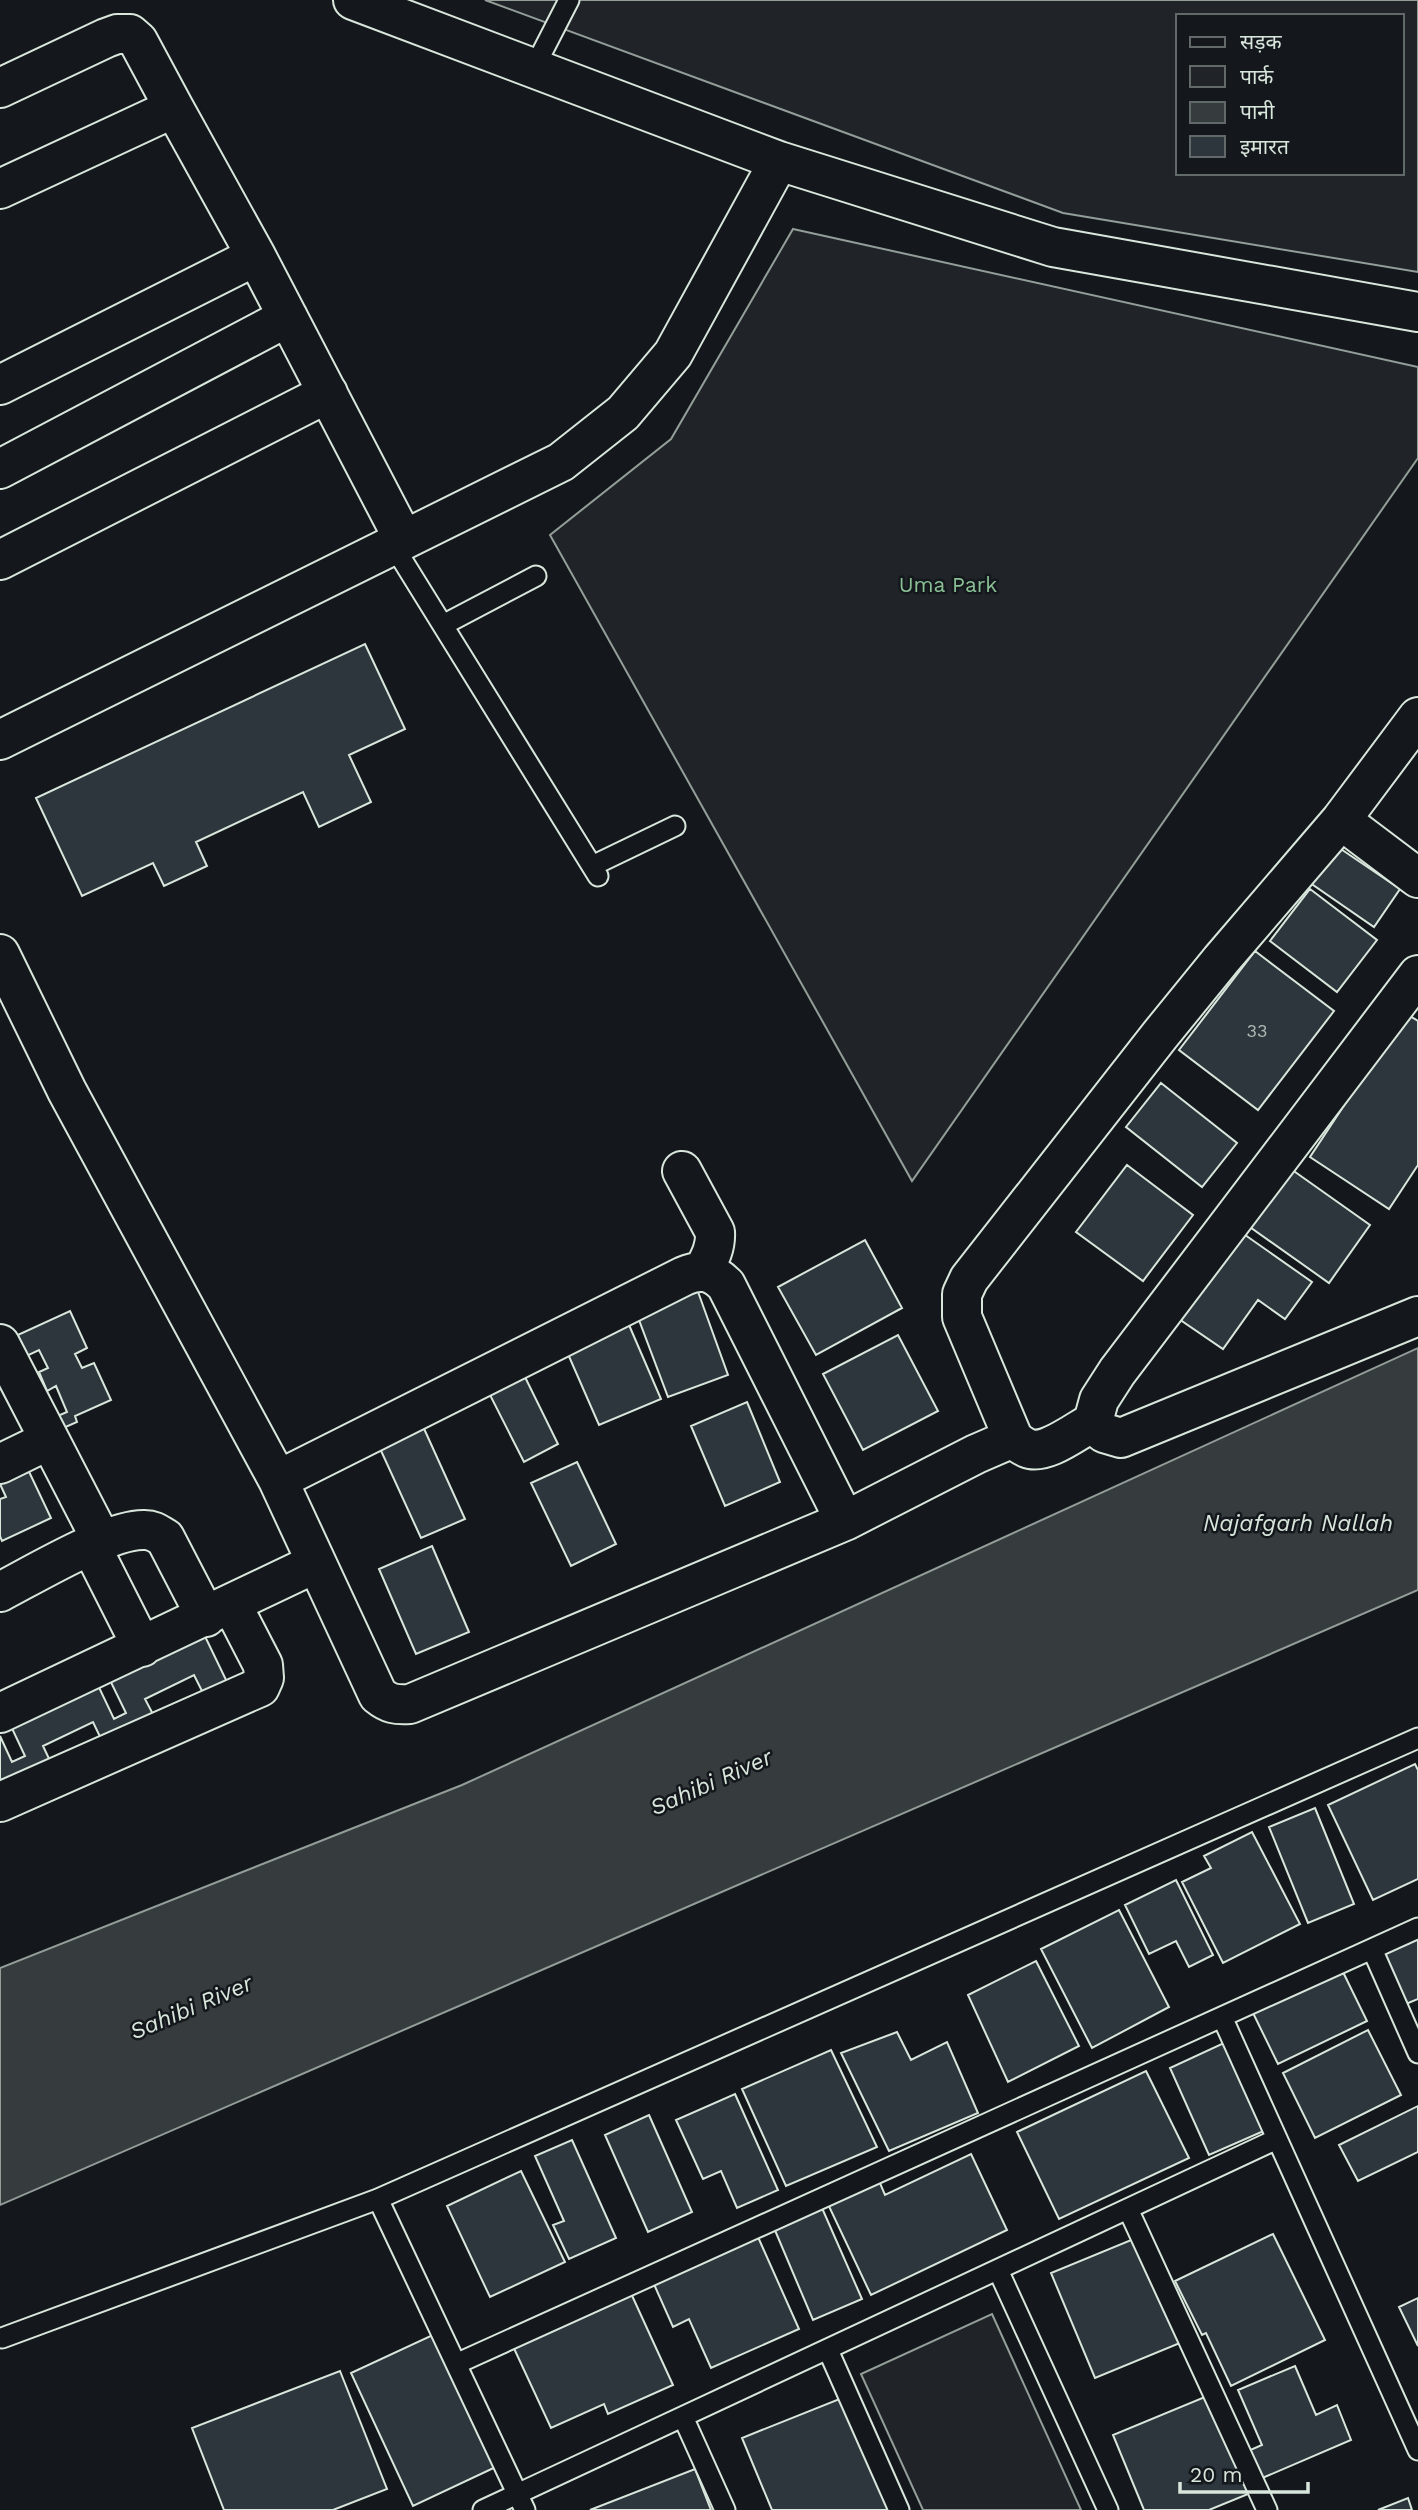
<svg xmlns="http://www.w3.org/2000/svg" width="1418" height="2510" viewBox="0 0 1418 2510" font-family="'Work Sans','Noto Sans Devanagari',sans-serif">
<style>
.green{fill:#202428;stroke:#939e99;stroke-width:2;fill-rule:evenodd}
.water{fill:#363b3e;stroke:#939e99;stroke-width:2}
.building{fill:#2c363c;stroke:#d8e6dc;stroke-width:2}
.lines{fill:none;stroke-linecap:round;stroke-linejoin:round}
.lane-casing{stroke:#d8e6dc;stroke-width:23}
.street-casing{stroke:#d8e6dc;stroke-width:42}
.lane{stroke:#14181c;stroke-width:19}
.street{stroke:#14181c;stroke-width:38}
.labels{text-anchor:middle;stroke-width:5;stroke-linejoin:round;paint-order:stroke}
.number-label{font-size:18px;fill:#adbab4}
.park-label{font-size:21px;fill:#8ac095;stroke:#14181c}
.water-label{font-size:23px;font-style:italic;fill:#d8e6dc;stroke:#14181c}
</style>
<rect width="100%" height="100%" fill="#14181c"/>
<!-- green -->
<path class="green" d="M485 0H1418V272L1063 213ZM1178 16H1402V173H1178Z
M793 229 1418 367V458L912 1181 550 535 671 439Z
M992 2314 1081 2510H923L861 2374Z"/>
<!-- water -->
<path class="water" d="M1418 1348V1590L0 2205V1968L462 1785Z"/>
<!-- building -->
<path class="building" d="M365 644 405 729 349 755 371 802 319 827 303 792 196 842 207 866 164 886 153 863 82 896 36 798Z
M1329 841 1400 889 1374 927 1303 878Z
M1310 889 1377 940 1337 992 1270 941Z
M1255 951 1334 1011 1258 1110 1179 1050Z
M1255 951 1334 1011 1258 1110 1179 1050Z
M1405 1013 1418 1021V1165L1389 1209 1310 1157Z
M1161 1083 1237 1143 1202 1187 1126 1127Z
M1281 1162 1370 1225 1329 1283 1240 1220Z
M1127 1165 1193 1215 1143 1281 1076 1232Z
M1238 1230 1312 1282 1285 1319 1258 1300 1223 1349 1176 1317Z
M865 1240 902 1308 816 1355 778 1287Z
M697 1289 728 1375 668 1397 636 1312Z
M70 1311 87 1348 75 1354 82 1368 94 1363 111 1400 75 1416 77 1422 52 1433 46 1421 67 1412 56 1386 47 1391 39 1372 48 1368 39 1350 18 1360 9 1339Z
M626 1318 661 1399 599 1425 564 1345Z
M898 1335 938 1411 863 1450 823 1374Z
M524 1375 558 1444 524 1462 489 1393Z
M747 1402 780 1482 725 1506 691 1426Z
M421 1422 465 1519 421 1538 377 1442Z
M23 1459 51 1518 2 1541 0 1536V1499L6 1497 0 1484V1470Z
M577 1462 616 1544 571 1566 531 1483Z
M432 1546 469 1632 416 1654 379 1569Z
M200 1626 228 1684 204 1695 194 1675 145 1699 155 1718 103 1743 93 1722 43 1746 53 1767 5 1789 0 1778V1736L12 1762 25 1756 9 1722 96 1681 114 1719 126 1713 105 1670Z
M1415 1764 1418 1770V1879L1373 1900 1328 1805Z
M1315 1808 1354 1904 1308 1923 1269 1827Z
M1252 1832 1300 1924 1223 1963 1182 1882 1211 1868 1204 1856Z
M1176 1880 1213 1955 1189 1967 1176 1941 1149 1954 1125 1905Z
M1119 1910 1169 2007 1092 2048 1041 1949Z
M1418 1932V1999L1406 2004 1380 1950Z
M1036 1961 1079 2046 1008 2082 968 1995Z
M1342 1970 1367 2021 1278 2064 1253 2013Z
M1368 2030 1401 2095 1315 2138 1283 2073Z
M897 2032 911 2060 947 2042 978 2113 889 2151 841 2053Z
M1226 2042 1266 2130 1209 2155 1170 2068Z
M831 2050 877 2147 786 2186 742 2089Z
M1146 2071 1189 2158 1059 2219 1017 2132Z
M735 2094 778 2190 737 2208 721 2171 703 2179 676 2120Z
M1418 2106V2152L1358 2181 1339 2145Z
M649 2115 692 2212 648 2232 605 2135Z
M572 2140 616 2238 569 2259 553 2225 564 2221 535 2156Z
M971 2154 1007 2230 871 2295 826 2200 877 2176 885 2195Z
M521 2171 565 2262 490 2297 447 2206Z
M822 2208 862 2299 813 2320 774 2228Z
M1273 2234 1325 2340 1231 2386 1206 2333 1202 2335 1175 2281Z
M758 2237 799 2329 711 2368 689 2319 673 2327 653 2282Z
M1136 2238 1180 2343 1095 2378 1051 2273Z
M629 2289 673 2385 608 2414 604 2404 551 2428 511 2342Z
M1418 2298V2346L1399 2307Z
M437 2333 500 2465 413 2506 351 2373Z
M1295 2366 1316 2415 1337 2405 1351 2440 1260 2479 1248 2451 1262 2445 1238 2390Z
M340 2371 387 2489 333 2510H224L192 2428Z
M1212 2394 1253 2492 1209 2510H1144L1113 2435Z
M847 2396 894 2510H772L742 2438Z
M695 2469 711 2510H590Z
M1408 2498 1412 2510H1378Z"/>
<g class="lines">
<defs>
<path id="lane" d="M534 68 569 0
M393 545 598 876
M443 625 536 576
M592 866 675 826
M1372 1949 1418 2053
M1222 2017 1418 2450
M378 2199 525 2510
M1128 2209 1267 2510
M998 2270 1108 2510
M2 2338 378 2199 1418 1738
M828 2350 899 2510
M456 2364 1418 1928
M683 2417 725 2510
M483 2510 1277 2139"/>
<path id="street" d="M353 0 779 161 1053 247 1418 312
M0 88 106 38 117 34H130L138 41 174 108
M0 189 174 108 256 256 404 540
M0 385 256 256
M0 469 288 317
M0 560 328 393
M1418 717 1341 820 1221 960 1160 1035 969 1279 962 1294V1317L1013 1438C1017 1442 1022 1446 1027 1448 1045 1456 1076 1431 1093 1422L1104 1433 1121 1438 1418 1316
M0 740 561 462 623 413 673 354 779 161
M1341 820 1418 878
M0 954 67 1091 278 1480 684 1276C702 1268 713 1272 726 1285L845 1521
M682 1171 715 1232C716 1247 710 1258 703 1271
M0 1344 102 1541
M1093 1422 1099 1400 1117 1372 1418 975
M0 1464 49 1440
M278 1480 378 1695C389 1704 396 1705 410 1704L845 1521 976 1454 1013 1438
M91 1546 142 1647
M0 1592C33 1575 111 1528 145 1530 154 1530 158 1534 165 1538L206 1617
M0 1713 316 1563
M0 1802 260 1687 264 1678 263 1665 232 1605"/>
</defs>
<!-- lane casing -->
<use href="#lane" class="lane-casing"/>
<!-- street casing -->
<use href="#street" class="street-casing"/>
<!-- lane -->
<use href="#lane" class="lane"/>
<!-- street -->
<use href="#street" class="street"/>
</g>
<g class="labels">
<!-- number labels -->
<g class="number-label">
<text x="1257" y="1037">33</text>
</g>
<!-- park labels -->
<g class="park-label">
<text x="948" y="592">Uma Park</text>
</g>
<!-- water labels -->
<g class="water-label">
<text x="1298" y="1531">Najafgarh Nallah</text>
<text transform="translate(711 1782) rotate(-24)" y="8">Sahibi River</text>
<text transform="translate(191 2007) rotate(-23)" y="8">Sahibi River</text>
</g>
</g>
<!-- legend -->
<rect x="1176" y="14" width="228" height="161" fill="#14181c" stroke="#626a69" stroke-width="2"/>
<rect x="1190" y="37" width="35" height="10" fill="#14181c" stroke="#626a69" stroke-width="2"/>
<text x="1240" y="49" font-size="21" fill="#d8e6dc">सड़क</text>
<rect x="1190" y="66" width="35" height="21" fill="#202428" stroke="#626a69" stroke-width="2"/>
<text x="1240" y="84" font-size="21" fill="#d8e6dc">पार्क</text>
<rect x="1190" y="102" width="35" height="21" fill="#363b3e" stroke="#626a69" stroke-width="2"/>
<text x="1240" y="119" font-size="21" fill="#d8e6dc">पानी</text>
<rect x="1190" y="136" width="35" height="21" fill="#2c363c" stroke="#626a69" stroke-width="2"/>
<text x="1240" y="154" font-size="21" fill="#d8e6dc">इमारत</text>
<!-- scale -->
<path d="M1180 2482v10h128v-10" fill="none" stroke="#d8e6dc" stroke-width="3.5"/>
<text x="1190" y="2482" font-size="21" fill="#d8e6dc" stroke="#14181c" stroke-width="5" paint-order="stroke">20 m</text>
</svg>
